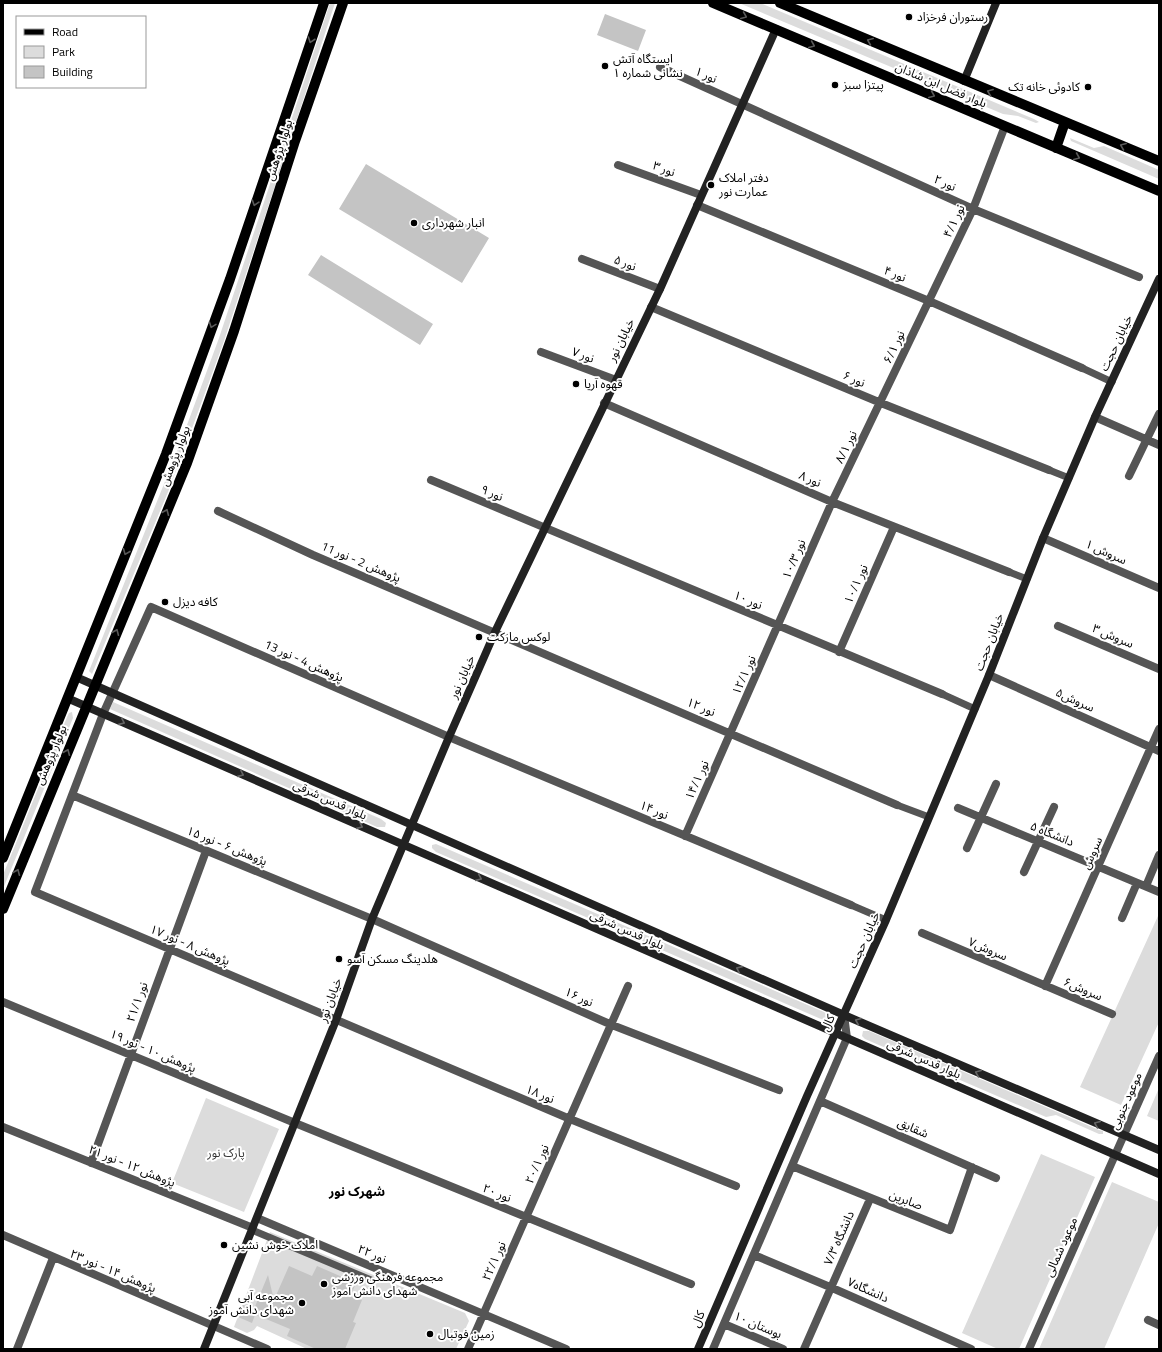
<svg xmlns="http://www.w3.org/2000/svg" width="1162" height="1352" viewBox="0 0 1162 1352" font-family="'Titillium Web','Noto Sans Arabic',sans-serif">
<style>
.green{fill:#dcdcdc}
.building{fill:#c4c4c4}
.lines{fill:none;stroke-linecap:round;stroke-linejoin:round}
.lane{stroke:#555;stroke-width:7}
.street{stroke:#555;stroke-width:8}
.secondary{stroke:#222;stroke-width:8}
.primary{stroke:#000;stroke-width:10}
.oneway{stroke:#595959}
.oneway2{stroke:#646464}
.poi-dot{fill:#000;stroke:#fff;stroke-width:1.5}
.labels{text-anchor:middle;stroke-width:4;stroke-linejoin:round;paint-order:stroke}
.poi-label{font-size:12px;fill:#000;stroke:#fff;text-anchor:start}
.street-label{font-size:12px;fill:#000;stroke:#fff}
.park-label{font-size:12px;fill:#333;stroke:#fff}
.neighbourhood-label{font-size:13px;font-weight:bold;fill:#000;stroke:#fff}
</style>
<rect width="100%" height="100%" fill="#fff"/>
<!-- green -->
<path class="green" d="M330 3H335L224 341 194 423 168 492 92 674 89 671 180 444 219 338Z
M739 3H760L1034 119 1039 122 1036 123 1018 116 1003 114Z
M1070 138 1094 148 1104 146 1159 170V179L1071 141Z
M113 702 381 819 386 823 385 827H377L110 709Z
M72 712 73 718 3 889V875L67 717 69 713Z
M436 844 824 1012 828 1015V1018L825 1020 821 1019 436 852 432 848V845Z
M1158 916 1159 917V1022L1121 1105 1080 1087Z
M863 1031H869L1099 1130 1103 1131V1134H1099L1056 1115 1046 1117 865 1039 862 1036Z
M1159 1088V1121L1147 1116Z
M206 1098 279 1129 244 1212 172 1183Z
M1041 1154 1095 1177 1019 1349H998L962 1333Z
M1112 1182 1159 1202V1223L1104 1349H1039Z
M270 1232 465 1313 469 1321 456 1349H307L257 1326 254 1330 247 1333 234 1327Z"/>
<!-- building -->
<path class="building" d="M605 14 646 30 638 51 597 35Z
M366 164 489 238 462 283 339 209Z
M321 255 433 324 420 345 308 275Z
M289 1266 312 1276 317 1266 356 1283 351 1295 362 1300 353 1322 356 1323 345 1349H316L287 1336 290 1329 266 1319 255 1315 252 1323 238 1317 243 1305 254 1309 268 1275 274 1300Z"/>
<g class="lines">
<!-- lane -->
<path class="lane" d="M1082 368 1112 382
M1049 470 1069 478
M1009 572 1027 579
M942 694 975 709
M897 805 929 817
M851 905 886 920
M252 1230 371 1280"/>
<!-- street -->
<path class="street" d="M660 67 973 209 1139 277
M618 165 701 195
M697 205 929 301 1082 368
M582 259 660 289
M651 307 881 403 1049 470
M541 352 616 380
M604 403 832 502 1009 572
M1095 417 1159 445
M1129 476 1159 414
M431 480 942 694
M218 511 313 555 897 805
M1043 538 1159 588
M1058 626 1159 669
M839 652 894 527
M989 675 1159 751
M72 795 372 919 612 1025 779 1090
M958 808 1159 892
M685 836 832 502 973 209 1005 126
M967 848 996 784
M1024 872 1054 807
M1146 886 1159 855
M1122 918 1137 883
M922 933 1112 1014
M1045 986 1159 729
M3 1002 295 1123 691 1284
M820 1101 996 1178
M3 1127 253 1228
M91 1163 206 851
M792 1166 950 1230 972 1167
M736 1186 570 1119 35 892 103 714 151 607 449 737 851 905
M257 1218 566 1349
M3 1235 267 1349
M754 1255 830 1287 971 1349
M1148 1320 1159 1325
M724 1324 783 1349
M17 1349 53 1258
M468 1349 628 986
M713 1349 847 1038 844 1015
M804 1349 870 1199
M1029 1349 1159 1056"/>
<!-- secondary -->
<path class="secondary" d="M964 81 996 3
M76 677 844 1015 1159 1150
M67 698 1159 1174
M204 1349 336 1020 372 919 449 737 495 632 660 289 776 29
M698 1349 807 1096 886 920 989 675 1043 538 1095 417 1159 279"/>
<!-- primary -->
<path class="primary" d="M713 3 1159 191
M780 3 1159 161
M1056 148 1065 122
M3 858 166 454 230 279 324 3
M3 909 187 463 234 331 295 141 343 3"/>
</g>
<!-- one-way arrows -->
<defs><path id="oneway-chevron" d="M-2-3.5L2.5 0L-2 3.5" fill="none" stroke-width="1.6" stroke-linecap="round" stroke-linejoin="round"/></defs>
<g class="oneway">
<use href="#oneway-chevron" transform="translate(744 16) rotate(23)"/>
<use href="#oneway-chevron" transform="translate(311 40) rotate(109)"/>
<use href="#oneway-chevron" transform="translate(870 41) rotate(-157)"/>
<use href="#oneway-chevron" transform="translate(812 45) rotate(23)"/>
<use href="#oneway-chevron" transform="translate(990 92) rotate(-158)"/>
<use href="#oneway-chevron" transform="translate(932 95) rotate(23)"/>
<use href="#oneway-chevron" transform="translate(1123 146) rotate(-158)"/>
<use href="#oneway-chevron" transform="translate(1077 157) rotate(23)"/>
<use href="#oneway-chevron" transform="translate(255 203) rotate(108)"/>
<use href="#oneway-chevron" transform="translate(212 325) rotate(110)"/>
<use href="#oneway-chevron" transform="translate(166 512) rotate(-67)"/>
<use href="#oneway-chevron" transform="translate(126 552) rotate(112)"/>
<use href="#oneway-chevron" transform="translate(116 632) rotate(-67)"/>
<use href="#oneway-chevron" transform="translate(67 752) rotate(-67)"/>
<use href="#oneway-chevron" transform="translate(17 872) rotate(-67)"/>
</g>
<g class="oneway2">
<use href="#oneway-chevron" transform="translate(122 722) rotate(24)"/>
<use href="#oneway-chevron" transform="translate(241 774) rotate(24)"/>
<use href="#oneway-chevron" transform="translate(360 826) rotate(24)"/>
<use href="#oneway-chevron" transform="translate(479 878) rotate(24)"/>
<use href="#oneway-chevron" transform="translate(739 969) rotate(-156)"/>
<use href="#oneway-chevron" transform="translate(858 1021) rotate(-157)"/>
<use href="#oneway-chevron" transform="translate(978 1073) rotate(-157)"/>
<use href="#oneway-chevron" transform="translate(1097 1124) rotate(-157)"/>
</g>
<!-- markers -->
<g class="poi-dot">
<circle cx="909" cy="17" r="4"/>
<circle cx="605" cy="66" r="4"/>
<circle cx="835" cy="85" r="4"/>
<circle cx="1088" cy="87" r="4"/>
<circle cx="711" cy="185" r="4"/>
<circle cx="414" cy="223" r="4"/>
<circle cx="576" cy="384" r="4"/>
<circle cx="165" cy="602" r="4"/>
<circle cx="479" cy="637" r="4"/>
<circle cx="339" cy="959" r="4"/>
<circle cx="224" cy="1245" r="4"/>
<circle cx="324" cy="1284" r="4"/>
<circle cx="302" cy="1303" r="4"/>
<circle cx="430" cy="1334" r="4"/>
</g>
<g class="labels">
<!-- poi labels -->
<g class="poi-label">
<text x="917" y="21">رستوران فرخزاد</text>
<text x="613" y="63">ایستگاه آتش<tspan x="613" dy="14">نشانی شماره ۱</tspan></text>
<text x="843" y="89">پیتزا سبز</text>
<text x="1080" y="91" text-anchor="end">کادوئی خانه تک</text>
<text x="719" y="182">دفتر املاک<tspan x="719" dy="14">عمارت نور</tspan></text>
<text x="422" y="227">انبار شهرداری</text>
<text x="584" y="388">قهوه آریا</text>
<text x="173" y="606">کافه دیزل</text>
<text x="487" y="641">لوکس مارکت</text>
<text x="347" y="963">هلدینگ مسکن آسو</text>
<text x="232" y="1249">املاک خوش نشین</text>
<text x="332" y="1281">مجموعه فرهنگی ورزشی<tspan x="332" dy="14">شهدای دانش آموز</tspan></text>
<text x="294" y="1300" text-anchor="end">مجموعه آبی<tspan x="294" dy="14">شهدای دانش آموز</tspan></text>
<text x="438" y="1338">زمین فوتبال</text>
</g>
<!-- street labels -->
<g class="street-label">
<text transform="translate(706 75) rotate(24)" y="4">نور ۱</text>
<text transform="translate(941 85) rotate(23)" y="4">بلوار فضل ابن شاذان</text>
<text transform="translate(279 150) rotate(-72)" y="4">بولوار پژوهش</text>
<text transform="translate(664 169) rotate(20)" y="4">نور ۳</text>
<text transform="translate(945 183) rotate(24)" y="4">نور ۲</text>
<text transform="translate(954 221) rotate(-65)" y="4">نور ۴/۱</text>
<text transform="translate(625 263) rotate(21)" y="4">نور ۵</text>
<text transform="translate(895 274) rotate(22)" y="4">نور ۴</text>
<text transform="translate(621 340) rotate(-64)" y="4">خیابان نور</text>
<text transform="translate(1116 343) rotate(-65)" y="4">خیابان حجت</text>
<text transform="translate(894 347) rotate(-65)" y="4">نور ۶/۱</text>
<text transform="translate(583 355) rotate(21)" y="4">نور ۷</text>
<text transform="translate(854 379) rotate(23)" y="4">نور ۶</text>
<text transform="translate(846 447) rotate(-64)" y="4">نور ۸/۱</text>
<text transform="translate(175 456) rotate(-69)" y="4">بولوار پژوهش</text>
<text transform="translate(810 479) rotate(23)" y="4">نور ۸</text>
<text transform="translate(492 493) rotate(23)" y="4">نور ۹</text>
<text transform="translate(1106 552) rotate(24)" y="4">سروش ۱</text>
<text transform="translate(794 559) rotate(-67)" y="4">نور ۱۰/۳</text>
<text transform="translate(361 562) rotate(23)" y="4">پژوهش 2 - نور 11</text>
<text transform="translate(856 584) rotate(-66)" y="4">نور ۱۰/۱</text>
<text transform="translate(748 600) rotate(23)" y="4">نور ۱۰</text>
<text transform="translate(1113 636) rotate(23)" y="4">سروش ۳</text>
<text transform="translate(989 642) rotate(-69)" y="4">خیابان حجت</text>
<text transform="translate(304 661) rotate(24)" y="4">پژوهش 4 - نور 13</text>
<text transform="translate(744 675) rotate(-66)" y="4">نور ۱۲/۱</text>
<text transform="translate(462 677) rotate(-66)" y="4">خیابان نور</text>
<text transform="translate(1075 700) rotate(24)" y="4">سروش۵</text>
<text transform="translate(701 707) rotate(23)" y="4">نور ۱۲</text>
<text transform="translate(51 755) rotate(-67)" y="4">بولوار پژوهش</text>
<text transform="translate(697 780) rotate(-66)" y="4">نور ۱۴/۱</text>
<text transform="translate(330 800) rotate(24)" y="4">بلوار قدس شرقی</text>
<text transform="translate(654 810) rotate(23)" y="4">نور ۱۴</text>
<text transform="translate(1052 834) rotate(22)" y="4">دانشگاه ۵</text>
<text transform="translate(227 846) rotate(22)" y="4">پژوهش ۶ - نور ۱۵</text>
<text transform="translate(1092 853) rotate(-66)" y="4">سروش</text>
<text transform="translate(627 930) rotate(24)" y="4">بلوار قدس شرقی</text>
<text transform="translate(864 940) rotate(-66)" y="4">خیابان حجت</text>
<text transform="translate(190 945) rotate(23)" y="4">پژوهش ۸ - نور ۱۷</text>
<text transform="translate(988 949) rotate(23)" y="4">سروش۷</text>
<text transform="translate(1083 989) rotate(23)" y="4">سروش۶</text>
<text transform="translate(579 997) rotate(24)" y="4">نور ۱۶</text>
<text transform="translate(330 1000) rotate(-70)" y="4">خیابان نور</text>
<text transform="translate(137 1002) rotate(-70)" y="4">نور ۲۱/۱</text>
<text transform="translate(828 1023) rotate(-65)" y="4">کال</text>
<text transform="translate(153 1051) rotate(23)" y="4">پژوهش ۱۰ - نور ۱۹</text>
<text transform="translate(924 1059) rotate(24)" y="4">بلوار قدس شرقی</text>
<text transform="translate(540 1094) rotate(23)" y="4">نور ۱۸</text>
<text transform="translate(1126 1101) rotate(-66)" y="4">موعود جنوبی</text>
<text transform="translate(913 1128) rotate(24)" y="4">شقایق</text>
<text transform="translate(537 1164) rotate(-66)" y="4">نور ۲۰/۱</text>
<text transform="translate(132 1166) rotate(22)" y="4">پژوهش ۱۲ - نور ۲۱</text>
<text transform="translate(497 1193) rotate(22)" y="4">نور ۲۰</text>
<text transform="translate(906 1200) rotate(21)" y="4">صابرین</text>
<text transform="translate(839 1238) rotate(-66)" y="4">دانشگاه ۷/۳</text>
<text transform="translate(1061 1247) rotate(-66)" y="4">موعود شمالی</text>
<text transform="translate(372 1254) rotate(23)" y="4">نور ۲۲</text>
<text transform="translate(494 1261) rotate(-66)" y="4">نور ۲۲/۱</text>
<text transform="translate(113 1271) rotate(23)" y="4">پژوهش ۱۴ - نور ۲۳</text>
<text transform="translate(868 1290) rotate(24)" y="4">دانشگاه۷</text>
<text transform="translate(698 1319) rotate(-67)" y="4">کال</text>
<text transform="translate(758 1325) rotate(23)" y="4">بوستان ۱۰</text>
</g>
<!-- park labels -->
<g class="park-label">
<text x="226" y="1157">پارک نور</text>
</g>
<!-- neighbourhood labels -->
<g class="neighbourhood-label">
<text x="357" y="1196">شهرک نور</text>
</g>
</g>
<!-- border -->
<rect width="1162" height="1352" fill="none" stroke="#000000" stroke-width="8"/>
<!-- legend -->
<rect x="16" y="16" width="130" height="72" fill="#ffffff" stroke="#999999"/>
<rect x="24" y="29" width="20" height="6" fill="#000000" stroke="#999999"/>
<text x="52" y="36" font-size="12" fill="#000000">Road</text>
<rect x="24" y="46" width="20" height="12" fill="#dcdcdc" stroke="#999999"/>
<text x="52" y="56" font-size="12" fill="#000000">Park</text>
<rect x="24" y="66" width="20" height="12" fill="#c4c4c4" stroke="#999999"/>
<text x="52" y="76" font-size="12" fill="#000000">Building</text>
</svg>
